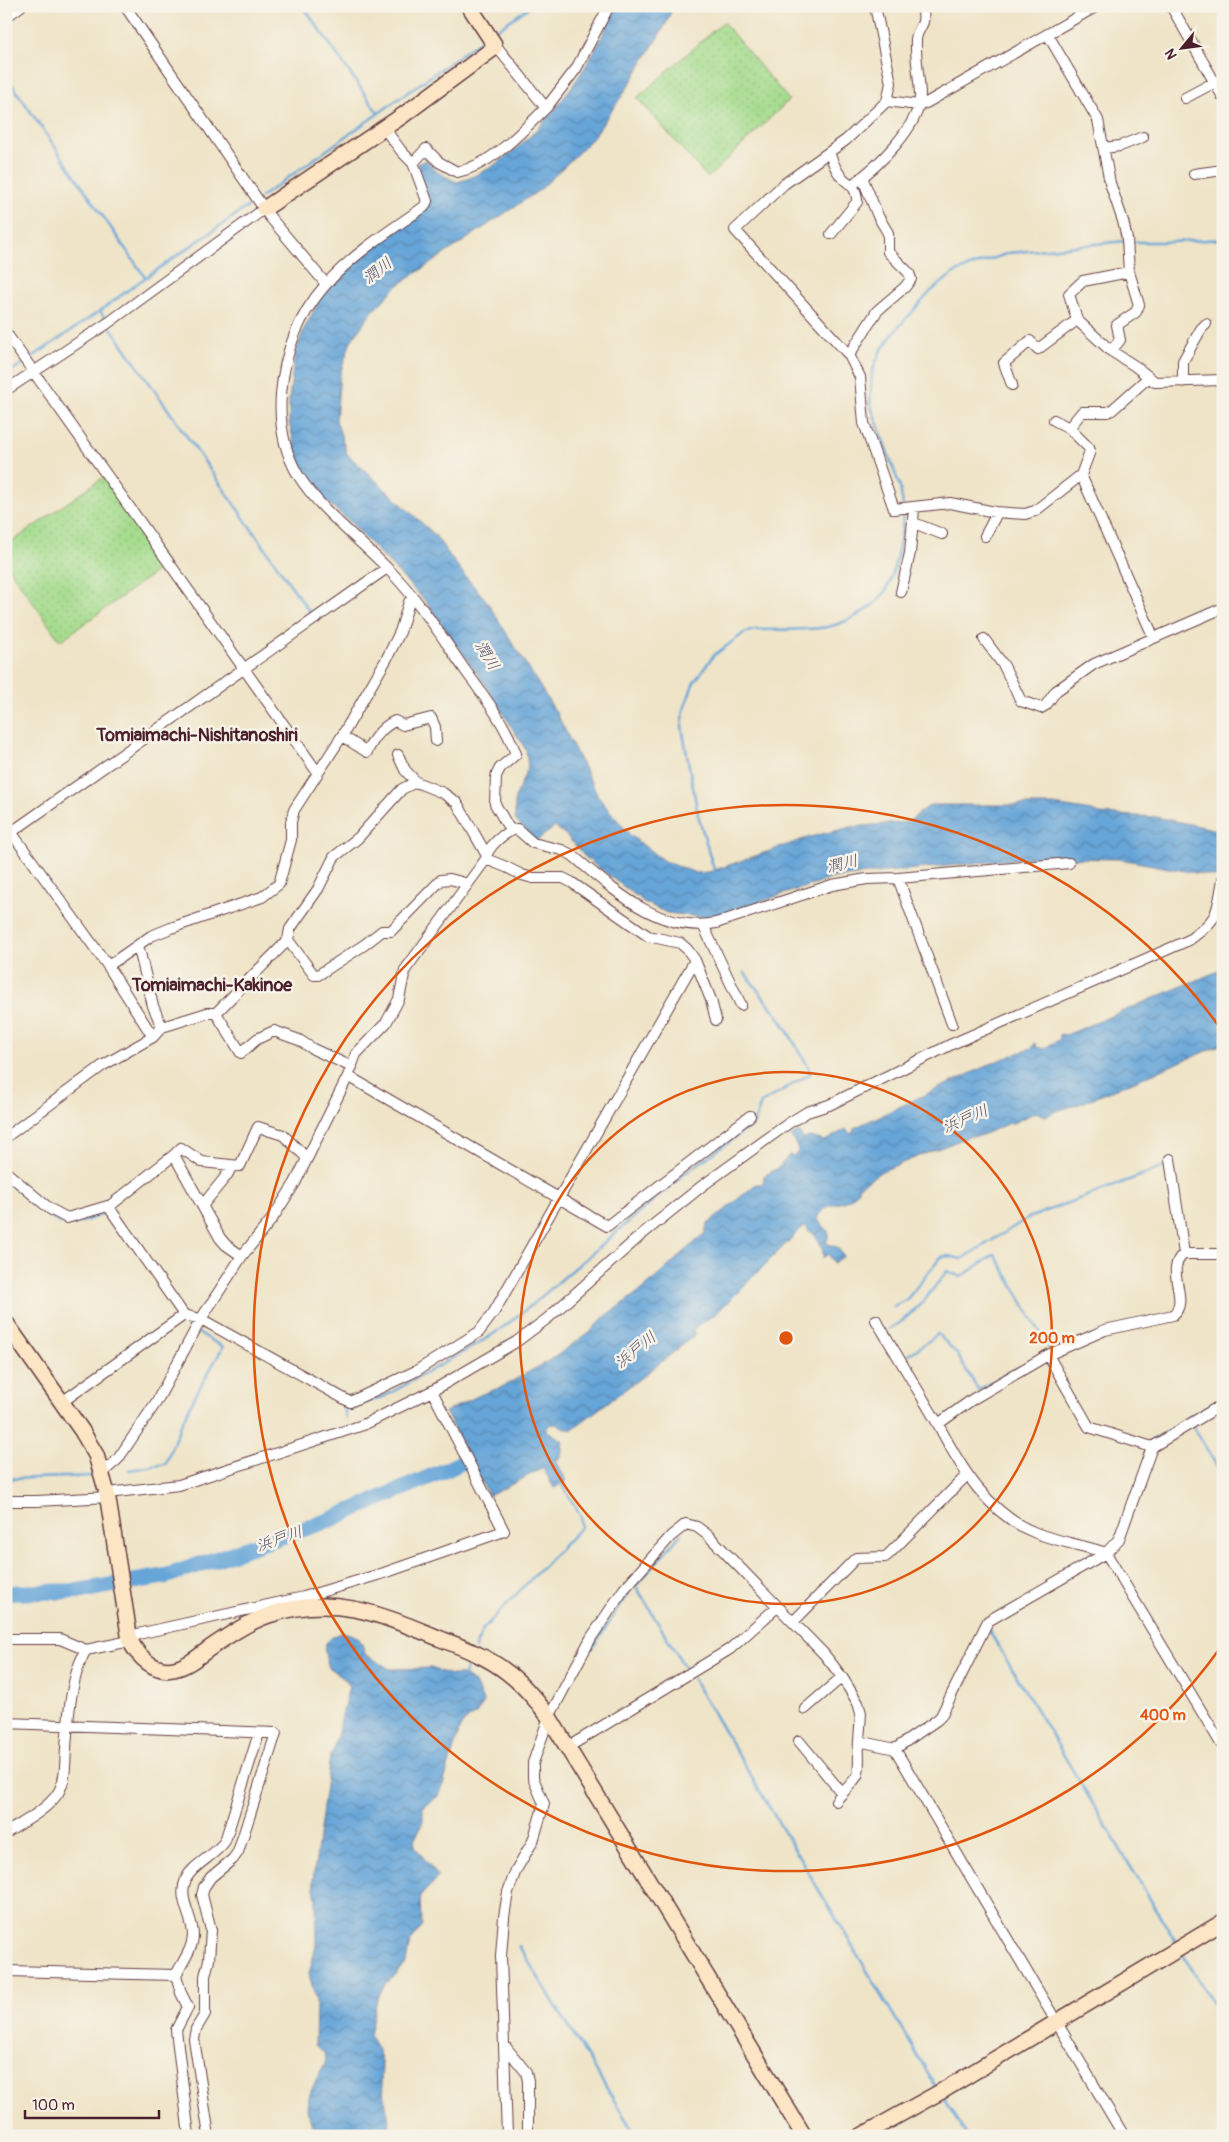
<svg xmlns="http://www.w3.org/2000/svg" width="1229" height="2142" viewBox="0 0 1229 2142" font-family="Pangolin,'Klee One',sans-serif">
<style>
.grass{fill:url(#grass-dots);stroke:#787e5c}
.water{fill:url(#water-waves);stroke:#586282}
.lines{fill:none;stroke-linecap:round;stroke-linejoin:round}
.stream{stroke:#66a5d8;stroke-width:2.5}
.river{stroke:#66a5d8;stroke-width:16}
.street-casing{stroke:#633d42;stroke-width:12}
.secondary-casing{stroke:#633d42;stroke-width:18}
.street{stroke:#fff;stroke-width:10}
.secondary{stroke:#fce5c4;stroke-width:15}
.ring{fill:none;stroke:#e0560e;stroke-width:2.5}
.labels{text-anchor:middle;stroke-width:5;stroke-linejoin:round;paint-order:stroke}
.water-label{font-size:16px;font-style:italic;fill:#544e68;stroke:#f7f3e8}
.quarter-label{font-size:18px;font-weight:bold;fill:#4a1f2b;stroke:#f7f3e8}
.centre{fill:#e0560e;stroke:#f7f3e8;stroke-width:2.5}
.ring-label{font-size:15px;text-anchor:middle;font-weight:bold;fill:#e0560e;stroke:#f7f3e8;stroke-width:5;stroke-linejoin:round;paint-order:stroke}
</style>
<defs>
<pattern id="grass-dots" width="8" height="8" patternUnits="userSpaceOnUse" patternTransform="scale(1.25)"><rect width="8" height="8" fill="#a5dc8e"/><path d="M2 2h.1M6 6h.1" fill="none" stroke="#90bc7b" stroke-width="1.8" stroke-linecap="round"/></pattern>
<pattern id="water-waves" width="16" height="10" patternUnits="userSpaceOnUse" patternTransform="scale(1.25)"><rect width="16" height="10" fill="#66a5d8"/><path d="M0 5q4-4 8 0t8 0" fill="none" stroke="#5686af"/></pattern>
</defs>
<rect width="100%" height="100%" fill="#f7f3e8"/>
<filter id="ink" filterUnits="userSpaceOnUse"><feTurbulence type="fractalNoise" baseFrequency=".02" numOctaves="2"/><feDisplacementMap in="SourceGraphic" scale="10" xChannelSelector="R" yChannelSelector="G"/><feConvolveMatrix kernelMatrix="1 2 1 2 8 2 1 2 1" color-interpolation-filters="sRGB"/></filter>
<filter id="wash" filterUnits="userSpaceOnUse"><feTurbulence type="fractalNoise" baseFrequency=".0096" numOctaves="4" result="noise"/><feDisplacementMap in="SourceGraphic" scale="20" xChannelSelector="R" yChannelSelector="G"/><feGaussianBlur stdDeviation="1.12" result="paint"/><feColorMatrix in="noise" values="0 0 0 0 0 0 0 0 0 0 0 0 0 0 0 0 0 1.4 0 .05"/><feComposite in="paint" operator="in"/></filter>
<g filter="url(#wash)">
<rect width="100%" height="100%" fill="#efe4c7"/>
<!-- grass -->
<path class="grass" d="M723 22 789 100 708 178 637 98Z
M105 476 167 564 60 641 6 564V546Z"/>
<!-- water -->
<path class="water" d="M615 6H673L666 24 626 90 592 139 541 189 397 286 372 312 351 341 340 374 336 420 347 454 434 534 465 576 486 600 557 714 599 798 630 835 664 861 696 873 709 872 810 837 851 827 908 822 930 805H1054L1092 811 1099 814 1156 817 1223 831V878L1120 859 1059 858 1057 855 836 877 716 916 701 917 667 913 644 902 586 858 566 835 555 827 536 841 515 820V798L528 767 526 750 486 686 426 602 351 523 324 499 302 472 289 423V400L295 353 305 327 319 301 337 278 372 248 426 209 417 164 426 160 439 173 457 182C524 165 593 69 615 6Z
M1223 969V1044L1082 1103C1069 1108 1059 1109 1046 1116L1036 1112 1013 1123H1009L980 1136H970L882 1171 858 1187V1191C855 1194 852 1198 848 1200 836 1206 825 1202 817 1219L828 1231V1239L826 1241 828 1244 837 1247 844 1256 834 1263 828 1254 823 1258C824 1248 818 1235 809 1231L806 1226 803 1227 717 1313 693 1329 695 1335 655 1367 571 1430 555 1424 549 1425 546 1430 563 1441 561 1457 555 1461 567 1481 554 1488 543 1468 489 1496 445 1412 482 1394 502 1387 552 1359 591 1331 602 1319 649 1284 705 1233 707 1225 756 1184H763L764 1176 779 1167 790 1154 792 1156 797 1154 798 1149 791 1136 799 1132 803 1139 810 1137 825 1141 846 1129 850 1134 854 1131V1128L997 1061 1032 1048 1035 1043 1037 1047 1043 1049 1060 1039V1034L1066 1035Z
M342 1632C359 1636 360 1636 365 1654L390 1669 431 1668 451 1675H464L475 1683 484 1703 476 1714 464 1722 460 1728 440 1795 423 1807V1822L414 1841 416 1848 438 1876C434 1884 426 1889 420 1897L421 1919 423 1925 410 1942 406 1963 386 1984 378 1995 369 2034 379 2052 382 2067 381 2081 392 2136H319C316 2129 310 2121 308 2114 303 2101 320 2073 326 2061L325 2054 315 2045 316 2000 309 1974 317 1940 316 1900 313 1880 330 1756 334 1749 349 1686 346 1680 329 1668C323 1647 320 1642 342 1632Z"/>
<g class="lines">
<!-- stream -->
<path class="stream" d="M303 6 378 113
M493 32 531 6
M6 76 145 277
M261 197 484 38
M1131 242H1171L1223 239
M106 320 100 311 139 282 256 201
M109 325 313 617
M28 360 100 311
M6 374 24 363
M903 505 900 487 870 403 872 372 880 352 895 331 930 292 954 273 969 267 1009 253 1125 241
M715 873 698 815 682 727 684 710 693 684 713 656 744 633 754 630C777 629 803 631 827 627 847 623 873 609 885 592 894 578 904 527 903 510
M6 1179C19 1189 51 1223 66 1224 80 1225 96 1216 108 1212
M894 1306 907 1299 941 1257 948 1256 962 1259 1028 1218 1169 1165
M183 1319 189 1328
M889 1329 901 1322 923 1302 947 1271 961 1277 995 1254 1050 1350
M909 1355 938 1334 957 1354 978 1390 1018 1367
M346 1418 344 1410 385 1396 476 1345 501 1329 533 1304 684 1174 754 1124 761 1103 810 1074 809 1068 781 1020 744 972
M1185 1419 1223 1398
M1193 1427 1223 1476
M1150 1442 1181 1423
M129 1470 166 1464C180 1418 200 1388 223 1347L199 1333
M6 1479 94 1476
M637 1588 687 1671
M988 1629 1177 1944
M475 1648 483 1629 581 1527V1517L561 1482
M591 1650 632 1587 638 1584 681 1534
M464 1675 471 1658
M693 1679 937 2088
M519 1946 636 2136
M1182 1953 1223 2020
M943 2097 967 2136"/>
<!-- river -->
<path class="river" d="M6 1593 78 1591 166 1576 327 1521 448 1469 483 1452"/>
</g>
</g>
<g filter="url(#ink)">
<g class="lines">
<defs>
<path id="street" d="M125 6 269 216 326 284
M875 6 891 83 887 101
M1097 6 926 103 918 105 887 101 846 140 784 184 735 230 849 355 860 377 864 423 894 509 950 503 995 512 1025 514 1035 511 1081 475 1154 638
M1171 6 1223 97
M6 17 21 6
M1048 35 1098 120 1110 183 1123 221 1127 239 1129 272 1139 305 1136 312 1117 325 1120 340 1111 351
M1185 98 1215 82
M546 108 576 69 609 6
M384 128 402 152 413 163 427 201 424 207C349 258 289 296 281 394 279 422 284 451 298 475 322 513 361 540 392 573 420 602 442 637 465 670 484 696 505 723 516 754L500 768 496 776 495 804 510 830
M1104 148 1120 146 1143 137
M829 153C832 159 834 166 838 172 845 185 857 182 857 202L831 234
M413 163 426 149 439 162 457 172C492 165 521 132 546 108L493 42
M1194 174 1223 170
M853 184C876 168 919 127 920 97 920 79 915 60 916 40 916 33 921 28 923 22 924 17 923 11 923 6
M1129 272 1083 281 1069 294 1077 320 1111 351 1135 366 1155 382 1223 380
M6 333 318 773
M849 355 877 311 905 287 911 279 909 273 888 252V233L878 216 862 177
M1183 382V361L1201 329 1206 324
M1012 385 1004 363 1030 341 1038 349 1077 320
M6 390 108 323 264 209
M1054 420 1069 428 1089 448 1090 451 1081 475
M1069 428 1082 412H1108L1112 410 1149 377
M914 523 942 534
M985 536 995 517V512
M901 592 910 553 914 509
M984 639 1004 666 1021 701 1041 708 1046 705 1056 691 1094 664 1223 608
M342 736 367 752C373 739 382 727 395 721L403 725 431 718 435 727 436 741
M398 755 405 770 416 782 443 793 457 803 486 854
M6 825 108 966 153 1037
M6 836 387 568
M898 878 1069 863
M703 925 741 1005
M288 940 290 929 318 889 334 857 358 838 402 789 416 782
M695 960 711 1000 716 1020
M108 966 138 945
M216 1013 288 940 314 975H318L364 945 382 931H391L441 880 450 879 468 884
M162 1027 153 1006 138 945 151 936 171 928 262 897 279 884 291 840V822L294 810 342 736 386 660 400 632 409 602 413 598
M348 1076 607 1226 750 1116
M6 1137 102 1066 153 1037 162 1027 207 1013H216L241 1053 257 1039 274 1031 299 1040 313 1049 352 1067
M174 1155 181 1148 202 1162 240 1166 258 1127 283 1135 307 1158
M1170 1159 1184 1254
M6 1172 50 1209 67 1218 111 1205 174 1155 220 1238 226 1245 242 1256
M108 1206 184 1315
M202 1206 227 1175 232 1166
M1223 1254H1184C1163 1269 1191 1300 1173 1315L1105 1330 1048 1355 973 1399 938 1424C960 1467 989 1515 1036 1533 1059 1542 1083 1545 1106 1553L1223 1747
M876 1320 938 1424
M1048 1355 1089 1427 1152 1447
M62 1402 184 1315 201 1319 350 1402 416 1371 479 1332 494 1312 695 960 687 949 680 943 648 936 571 882 563 878H533L522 875 506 867 486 859
M102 1473 118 1459 157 1401 201 1319 242 1256 272 1219 295 1183 348 1076 356 1054 386 1023 399 999 405 970 486 859C486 848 505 831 517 829L533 843 562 850 572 855C613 889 659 934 716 923L832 885 867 879 898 878 952 1024
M107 1493 179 1485 363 1425 432 1391 516 1342 548 1318 641 1235 702 1186 789 1123 807 1112 829 1105 952 1044 1189 940C1219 919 1217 914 1223 879
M6 1501H37L108 1497
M793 1622 856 1558 885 1557 889 1554 967 1475
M6 1639H60L86 1650
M805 1709 842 1677
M6 1723 276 1733 238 1852 233 1859 211 1877 204 1887 202 1895 211 1930 209 1960 205 1976V2014L196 2029 194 2039 209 2136
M799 1741 841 1792
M568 1747 730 1649 777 1607
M895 1749 1124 2136
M836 1801C841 1793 857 1780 858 1773 860 1764 858 1751 859 1741
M6 1833C23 1822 47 1810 58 1793 66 1781 65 1762 66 1748 68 1719 71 1675 86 1650L130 1641 138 1634 304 1597 384 1573 504 1531 432 1391
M6 1971 176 1975
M504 2045 526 2072 528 2081V2136
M189 2136 176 2030 188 2007 181 1993 176 1975C182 1962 193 1949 193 1935 193 1916 177 1899 186 1879 193 1864 215 1856 225 1841L259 1733
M507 2136 501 1956 504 1917 508 1892 516 1870 533 1841 544 1804 533 1778V1763L549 1717 591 1638 624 1589 671 1536 686 1524 697 1527 709 1536 824 1654 842 1677 858 1703 861 1713 859 1741 895 1749 937 1720 941 1716 988 1621 1106 1553 1119 1539 1152 1447 1223 1404"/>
<path id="secondary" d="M264 209 402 116 494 48V44L469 6
M6 1323 82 1431 96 1455 107 1493 130 1641C139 1657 154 1673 174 1669 188 1666 199 1656 210 1648 229 1635 248 1622 269 1615 334 1593 382 1615 441 1639 464 1648 488 1657 508 1673 524 1685 537 1701 549 1717L804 2136
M861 2136 942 2091 1223 1922"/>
</defs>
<!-- street casing -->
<use href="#street" class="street-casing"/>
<!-- secondary casing -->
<use href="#secondary" class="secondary-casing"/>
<!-- street -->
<use href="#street" class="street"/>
<!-- secondary -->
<use href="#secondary" class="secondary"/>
</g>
</g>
<!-- distance rings -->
<g class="ring">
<circle cx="786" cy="1338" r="266"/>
<path d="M1223 1644A533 533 0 1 1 1223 1032"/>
</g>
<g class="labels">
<!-- water labels -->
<g class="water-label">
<text transform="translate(377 270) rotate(-38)" y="6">潤川</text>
<text transform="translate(488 655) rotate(59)" y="6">潤川</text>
<text transform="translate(842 863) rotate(-13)" y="6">潤川</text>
<text transform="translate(965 1118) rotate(-23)" y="6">浜戸川</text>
<text transform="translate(635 1349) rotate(-39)" y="6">浜戸川</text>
<text transform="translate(279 1538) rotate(-19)" y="6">浜戸川</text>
</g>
<!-- quarter labels -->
<g class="quarter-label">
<text x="197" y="741">Tomiaimachi-Nishitanoshiri</text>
<text x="212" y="991">Tomiaimachi-Kakinoe</text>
</g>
</g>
<circle cx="786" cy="1338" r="8" class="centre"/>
<g class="ring-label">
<text x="1052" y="1343">200 m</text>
<text x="1163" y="1720">400 m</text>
</g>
<!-- margin -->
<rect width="1229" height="2142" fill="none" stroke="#f7f3e8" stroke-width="25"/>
<!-- north arrow -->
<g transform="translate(1182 48) rotate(241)" stroke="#f7f3e8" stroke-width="4" paint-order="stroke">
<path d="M0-4L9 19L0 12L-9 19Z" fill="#4a1f2b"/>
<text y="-8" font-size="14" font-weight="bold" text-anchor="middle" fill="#4a1f2b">N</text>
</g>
<!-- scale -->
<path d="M25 2110v8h134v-8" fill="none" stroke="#4a1f2b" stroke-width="2.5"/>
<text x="32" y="2110" font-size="15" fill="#4a1f2b" stroke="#f7f3e8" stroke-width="4" paint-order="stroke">100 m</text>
</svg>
